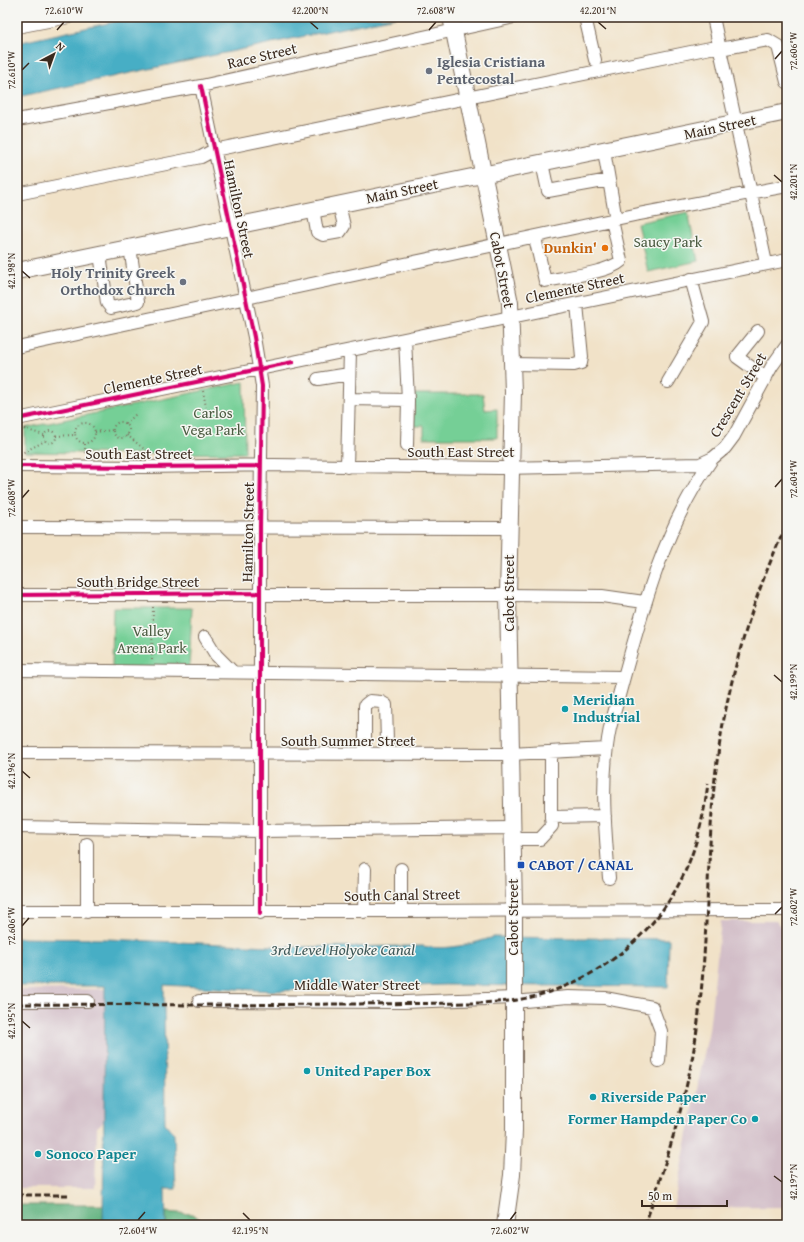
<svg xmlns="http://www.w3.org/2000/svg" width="804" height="1242" viewBox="0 0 804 1242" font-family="'Gentium Book Plus',serif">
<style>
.industrial{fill:#d2bdc7}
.green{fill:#75cf96;stroke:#587c5a}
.forest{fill:#60b27f;stroke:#4e6e4e}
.water{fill:#46aec5;stroke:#406c72}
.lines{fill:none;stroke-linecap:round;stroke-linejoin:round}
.minor-casing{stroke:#7b6a5a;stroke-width:14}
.major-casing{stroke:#7b6a5a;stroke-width:18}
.path{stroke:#7b6a5a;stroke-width:2;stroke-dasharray:1 3;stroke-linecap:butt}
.minor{stroke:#fff;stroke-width:12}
.major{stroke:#fff;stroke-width:16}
.rail{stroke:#3b2a1e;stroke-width:3;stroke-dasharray:6 3;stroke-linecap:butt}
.cycleway-casing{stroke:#f6f6f2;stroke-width:6}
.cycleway{stroke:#d6006c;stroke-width:4}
.ticks{fill:none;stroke:#3b2a1e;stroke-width:1.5}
.worship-dot{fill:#6b7280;stroke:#f6f6f2;stroke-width:1.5}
.food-dot{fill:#e8710a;stroke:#f6f6f2;stroke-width:1.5}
.culture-dot{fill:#0f9aa8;stroke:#f6f6f2;stroke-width:1.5}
.transit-dot{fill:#1a4fb4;stroke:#f6f6f2;stroke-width:1.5}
.labels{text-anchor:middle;stroke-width:3;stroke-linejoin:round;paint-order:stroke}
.street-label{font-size:15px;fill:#3b2a1e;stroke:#f6f6f2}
.worship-label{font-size:15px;font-weight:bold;fill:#5b616d;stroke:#f6f6f2;text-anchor:start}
.park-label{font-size:15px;fill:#4c5c42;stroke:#f6f6f2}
.food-label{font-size:15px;font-weight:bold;fill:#c56008;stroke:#f6f6f2;text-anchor:end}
.culture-label{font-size:15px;font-weight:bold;fill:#0d838f;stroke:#f6f6f2;text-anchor:start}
.transit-label{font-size:15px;font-weight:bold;fill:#164399;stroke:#f6f6f2;text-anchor:start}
.water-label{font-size:16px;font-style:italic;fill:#3f5858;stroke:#f6f6f2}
.neatline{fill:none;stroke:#3b2a1e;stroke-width:1.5}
.ticks-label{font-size:10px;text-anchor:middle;fill:#3b2a1e}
</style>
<rect width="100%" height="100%" fill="#f6f6f2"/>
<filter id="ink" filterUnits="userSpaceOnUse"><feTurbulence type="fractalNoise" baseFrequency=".025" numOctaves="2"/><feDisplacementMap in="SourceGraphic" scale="8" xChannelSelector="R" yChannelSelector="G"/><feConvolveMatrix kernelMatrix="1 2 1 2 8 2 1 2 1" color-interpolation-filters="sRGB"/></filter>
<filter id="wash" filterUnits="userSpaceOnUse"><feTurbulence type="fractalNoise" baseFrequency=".012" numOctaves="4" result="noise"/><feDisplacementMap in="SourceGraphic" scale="16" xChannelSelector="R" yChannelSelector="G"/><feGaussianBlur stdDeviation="0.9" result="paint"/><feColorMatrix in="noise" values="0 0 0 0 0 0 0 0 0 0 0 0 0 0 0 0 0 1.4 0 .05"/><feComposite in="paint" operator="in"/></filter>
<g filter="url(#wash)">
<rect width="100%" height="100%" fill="#f1e2c8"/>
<!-- industrial -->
<path class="industrial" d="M721 921H776L787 932V1207L673 1208 709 1030Z
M106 989 111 1116 97 1127 95 1188H17V990Z"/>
<!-- green -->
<path class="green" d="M688 212 698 261 648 272 637 223Z
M244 382 245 453 145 454 25 452V428Z
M415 394H483L485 410 497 409V438H424V426H413Z
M113 608H192L189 670 112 669Z"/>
<!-- forest -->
<path class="forest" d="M17 1205H104L103 1225H17Z
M166 1212 192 1214 210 1225H215H166Z"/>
<!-- water -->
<path class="water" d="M136 17H395L17 97V43Z
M494 937 669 939 668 987 445 985 273 991 164 985 165 1123 174 1134 176 1189H165L166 1225H103L105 986H17V938L106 939 294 947 423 946C447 951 471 944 494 937Z"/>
</g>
<g filter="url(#ink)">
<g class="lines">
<defs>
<path id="minor" d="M585 17 595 60
M713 17 766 263
M17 27 69 17
M720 49 768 40 778 46 787 82
M201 86 254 337 262 386 260 527V913
M17 120 201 86 514 17
M542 163 548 191 609 180 604 151
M609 180 616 220
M17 194 201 157 214 150 720 46
M313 209 317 232 323 235 340 232 344 226 339 204
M535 238 545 281C564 277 608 273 621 261L612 220
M100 254 107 303 111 308 138 302 130 247
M758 331 737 357 766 378
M405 339 408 400
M17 347 639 214 787 186
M512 364 574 365 581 363 582 357 577 304
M318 379 349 374
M668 382 703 322 691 279
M349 399 408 400 407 445
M17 419 787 260
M17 466 144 467 273 465 500 468 700 464 713 458 725 448 734 436 772 366 787 345
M347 467 350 351
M17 527 509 528
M17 595H508L602 596 644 602
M205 637 216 655 232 671
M17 670 624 677
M551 752V817
M17 753 510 754 606 749
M365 753V705L370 701 381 702 386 705 387 742 386 753
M17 827 260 831 512 828
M512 839H540L552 826 551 817 605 816
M87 844V912
M401 869V911
M609 878C605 828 600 778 610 728 636 636 656 539 712 459
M17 911C274 913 530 909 787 910
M364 912 365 869
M17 1001H88
M199 1001 404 1002 514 998
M514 1002 568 997 605 998 652 1007 661 1031 659 1061"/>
<path id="major" d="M451 17 510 303 513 392 508 595 514 909V1131L512 1175 505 1225
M17 271 787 112"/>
</defs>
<!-- minor casing -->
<use href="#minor" class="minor-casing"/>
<!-- major casing -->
<use href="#major" class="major-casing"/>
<!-- path -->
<path class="path" d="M203 391 206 407
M113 430a8 8 0 1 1 16 0a8 8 0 1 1-16 0Z
M75 433a10 10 0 1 1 20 0a10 10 0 1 1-20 0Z
M126 424 136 414
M24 429 44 435
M44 437a6 6 0 1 1 12 0a6 6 0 1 1-12 0Z
M95 432 113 430
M127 435 144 449 145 454
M56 436 75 435
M85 444V454
M20 454 45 441
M152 660 153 607"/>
<!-- minor -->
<use href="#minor" class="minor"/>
<!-- major -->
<use href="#major" class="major"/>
<!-- rail -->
<path class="rail" d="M17 1004 208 1005 480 1003C492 1002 505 1002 517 1000 595 987 664 931 691 857 700 833 705 808 708 783
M17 1195H71
M645 1225C666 1161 688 1096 697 1029 707 953 707 875 713 798 721 704 747 609 787 524"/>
<defs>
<path id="cycleway" d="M201 86 254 337 262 386 260 527V913
M17 419 293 362
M17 466 144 467 260 466
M17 595 259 593"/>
</defs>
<!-- cycleway casing -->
<use href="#cycleway" class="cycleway-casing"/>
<!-- cycleway -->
<use href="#cycleway" class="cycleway"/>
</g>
</g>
<!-- ticks -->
<path class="ticks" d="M310 22 318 29M598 22 606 29M57 30 64 22M429 30 436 22M775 59 782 51M22 70 29 63M774 175 782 182M22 271 30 278M775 487 782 479M22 498 29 490M774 675 782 682M22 771 30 778M775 914 782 907M22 926 29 918M22 1021 30 1028M774 1176 782 1182M243 1213 250 1220M138 1220 145 1212M510 1220 516 1212"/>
<!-- markers -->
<g class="worship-dot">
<circle cx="429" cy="71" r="4"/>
<circle cx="183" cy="282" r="4"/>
</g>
<circle class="food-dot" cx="605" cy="248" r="4"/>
<g class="culture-dot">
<circle cx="565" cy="709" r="4"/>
<circle cx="307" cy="1071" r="4"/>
<circle cx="593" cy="1097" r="4"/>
<circle cx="755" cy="1119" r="4"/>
<circle cx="38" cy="1154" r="4"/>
</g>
<rect class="transit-dot" x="517" y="861" width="8" height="8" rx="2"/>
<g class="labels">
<!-- street labels -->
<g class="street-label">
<text transform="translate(262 56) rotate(-13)" y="5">Race Street</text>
<text transform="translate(720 127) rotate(-12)" y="5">Main Street</text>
<text transform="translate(402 191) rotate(-12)" y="5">Main Street</text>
<text transform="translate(239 209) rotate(78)" y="5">Hamilton Street</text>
<text transform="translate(502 270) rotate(79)" y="5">Cabot Street</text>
<text transform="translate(575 288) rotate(-12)" y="5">Clemente Street</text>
<text transform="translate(153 379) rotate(-12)" y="5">Clemente Street</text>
<text transform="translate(738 395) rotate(-59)" y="5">Crescent Street</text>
<text x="461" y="457">South East Street</text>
<text x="139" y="459">South East Street</text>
<text transform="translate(248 532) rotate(-89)" y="5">Hamilton Street</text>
<text x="138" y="587">South Bridge Street</text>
<text transform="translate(509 593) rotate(-90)" y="5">Cabot Street</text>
<text x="348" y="746">South Summer Street</text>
<text transform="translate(402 895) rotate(-1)" y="5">South Canal Street</text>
<text transform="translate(513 917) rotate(-90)" y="5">Cabot Street</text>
<text x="357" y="990">Middle Water Street</text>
</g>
<!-- worship labels -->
<g class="worship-label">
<text x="437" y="67">Iglesia Cristiana<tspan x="437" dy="17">Pentecostal</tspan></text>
<text x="175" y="278" text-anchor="end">Holy Trinity Greek<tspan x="175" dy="17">Orthodox Church</tspan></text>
</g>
<!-- park labels -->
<g class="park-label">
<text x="668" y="247">Saucy Park</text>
<text x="213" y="418">Carlos<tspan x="213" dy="17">Vega Park</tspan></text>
<text x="152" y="636">Valley<tspan x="152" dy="17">Arena Park</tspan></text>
</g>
<!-- food labels -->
<g class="food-label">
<text x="597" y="253">Dunkin'</text>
</g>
<!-- culture labels -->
<g class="culture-label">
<text x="573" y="705">Meridian<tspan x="573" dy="17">Industrial</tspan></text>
<text x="315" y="1076">United Paper Box</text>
<text x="601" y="1102">Riverside Paper</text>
<text x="747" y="1124" text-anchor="end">Former Hampden Paper Co</text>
<text x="46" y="1159">Sonoco Paper</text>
</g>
<!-- transit labels -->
<g class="transit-label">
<text x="529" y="870">CABOT / CANAL</text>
</g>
<!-- water labels -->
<g class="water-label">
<text x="343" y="955">3rd Level Holyoke Canal</text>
</g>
</g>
<!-- margin -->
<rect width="804" height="1242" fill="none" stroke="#f6f6f2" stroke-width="44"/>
<!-- north arrow -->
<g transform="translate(54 54) rotate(41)" stroke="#f6f6f2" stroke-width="3" paint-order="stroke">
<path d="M0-3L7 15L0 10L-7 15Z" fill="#3b2a1e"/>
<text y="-6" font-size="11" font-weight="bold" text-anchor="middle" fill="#3b2a1e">N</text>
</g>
<!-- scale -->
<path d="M642 1200v6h85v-6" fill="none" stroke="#3b2a1e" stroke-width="2"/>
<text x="648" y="1200" font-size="12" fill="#3b2a1e" stroke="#f6f6f2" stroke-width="3" paint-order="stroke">50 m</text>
<rect x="22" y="22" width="760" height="1198" class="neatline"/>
<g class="ticks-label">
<text x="64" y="14">72.610°W</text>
<text x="310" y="14">42.200°N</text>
<text x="436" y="14">72.608°W</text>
<text x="598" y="14">42.201°N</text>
<text transform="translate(793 51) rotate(-90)" y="4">72.606°W</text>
<text transform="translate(11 70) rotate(-90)" y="4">72.610°W</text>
<text transform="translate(793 182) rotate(-90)" y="4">42.201°N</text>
<text transform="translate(11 271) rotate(-90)" y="4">42.198°N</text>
<text transform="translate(793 479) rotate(-90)" y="4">72.604°W</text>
<text transform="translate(11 498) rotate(-90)" y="4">72.608°W</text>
<text transform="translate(793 682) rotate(-90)" y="4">42.199°N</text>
<text transform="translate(11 771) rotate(-90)" y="4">42.196°N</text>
<text transform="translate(793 907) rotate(-90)" y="4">72.602°W</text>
<text transform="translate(11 926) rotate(-90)" y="4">72.606°W</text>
<text transform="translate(11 1021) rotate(-90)" y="4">42.195°N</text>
<text transform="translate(793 1182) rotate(-90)" y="4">42.197°N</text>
<text x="138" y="1234">72.604°W</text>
<text x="250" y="1234">42.195°N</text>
<text x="510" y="1234">72.602°W</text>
</g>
</svg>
